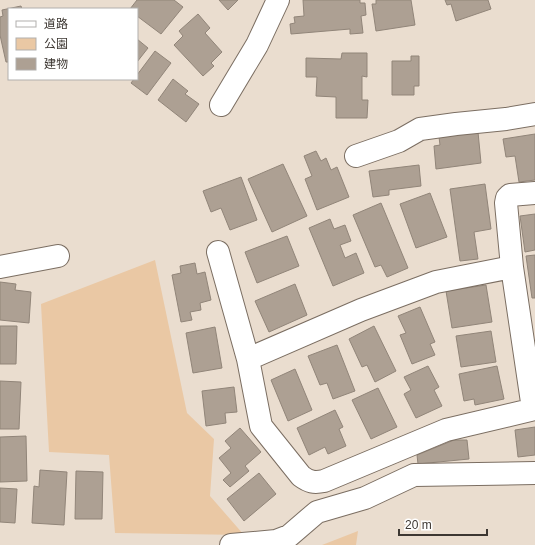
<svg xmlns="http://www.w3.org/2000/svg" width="535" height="545" viewBox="0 0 535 545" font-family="Arial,'Noto Sans JP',sans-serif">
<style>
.green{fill:#eac8a4}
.building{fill:#ada093;stroke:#918579}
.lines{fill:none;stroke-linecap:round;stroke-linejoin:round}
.minor-casing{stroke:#7b6e62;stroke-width:24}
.minor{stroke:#fff;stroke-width:22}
</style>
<rect width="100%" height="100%" fill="#eaddcf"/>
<!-- green -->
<path class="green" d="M155 260 187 413 214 439 210 496 244 535 115 533 109 455 49 452 41 304Z
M358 531 356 545H322Z"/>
<!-- building -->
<path class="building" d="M137 0H174L183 7 161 34 137 16V9H130Z
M219 0H238L228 10Z
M303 0H360V3H365L366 15 361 16 363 33 350 34V29L291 34 290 24 295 23 294 17 304 16Z
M376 0H411L415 25 376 31 372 4H376Z
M445 0H488L491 9 456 21 451 4 447 5Z
M21 6 22 9H9V62H6L0 35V17L3 16 2 10Z
M198 14 210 28 205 33 222 52 211 63 214 66 203 76 174 45 183 36 179 31Z
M137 39 148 48 137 62Z
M155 51 171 63 147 95 131 83 134 79H137V75Z
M342 53H367V77L362 76V100H368L367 118H336V97L316 96 317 77H306V58L341 59Z
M411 56H419V86H414V95H392V61H411Z
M173 79 188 91 185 94 199 104 186 122 158 100Z
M478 132 481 163 436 169 434 146 440 145 439 137Z
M535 134V180L519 182 515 156 506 157 503 139Z
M316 151 321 161 326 158 331 170 337 167 349 197 317 210 305 179 312 176 304 156Z
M283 164 307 216 272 232 248 179Z
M419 165 421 186 389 190V195L373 197 369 171Z
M241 177 257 220 230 230 221 208 211 212 203 191Z
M485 184 491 229 474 232 478 259 460 261 450 189Z
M430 193 447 237 416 248 400 204Z
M381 203 408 268 387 277 381 265 375 267 353 215Z
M535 214V250L525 252 520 216Z
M330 219 334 229 345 225 351 241 340 245 345 258 356 253 364 273 333 286 309 228Z
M287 236 299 266 257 283 245 252Z
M535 255V298H532L526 256Z
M195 263 197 274 205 272 211 300 200 303 201 310 190 312 192 320 181 322 172 275 181 273 180 266Z
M0 282 16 284 15 290 31 292 29 323 0 320Z
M295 284 307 315 269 332 255 301Z
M486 285 492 322 452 328 446 291Z
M420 307 435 342 430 344 435 355 412 364 400 335 406 333 398 316Z
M0 326H17L16 364H0Z
M374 326 396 371 375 382 367 365 362 367 349 339Z
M215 327 222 368 193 373 186 333Z
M491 331 496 362 461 367 456 336Z
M337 345 355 391 333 399 327 383 320 385 308 356Z
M428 366 439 387 434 390 442 406 416 418 404 394 411 390 404 377Z
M497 366 504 399 475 405 474 399 464 401 459 374Z
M295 369 312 410 288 421 271 380Z
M0 381 21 382 19 429H0Z
M234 387 237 412 225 413 226 423 206 426 202 391Z
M378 388 397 427 371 439 352 400Z
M335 410 343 427 339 429 346 446 328 454 325 447 309 455 297 428Z
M535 427V455L518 457 515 430Z
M240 428 261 452 245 466 249 471 230 487 223 480 231 473 219 458 231 448 225 441Z
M26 436 27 481 0 482V437Z
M454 440H467L469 459 418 464 417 455Z
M40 470 67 472 64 525 32 523 34 486 39 487Z
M76 471 103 472 102 519H75Z
M259 473 276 494 244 521 227 499Z
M0 488 17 489 15 523 0 522Z"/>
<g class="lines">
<defs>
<path id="minor" d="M221 105 257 45 278 0
M356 156 399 141 420 129 456 124 506 119 535 114
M218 252 248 359
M0 267 58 256
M512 267 436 282 361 310 248 359 261 426 301 476C309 482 314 483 324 481L446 430 535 409
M533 409 512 267 506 203 507 198 510 195 535 193
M231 545 276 541 289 536 317 512 365 498 414 475 535 473"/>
</defs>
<!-- minor casing -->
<use href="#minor" class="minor-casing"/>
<!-- minor -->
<use href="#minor" class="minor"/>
</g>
<!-- legend -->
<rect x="8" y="8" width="130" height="72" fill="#ffffff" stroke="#b1afad"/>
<rect x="16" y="21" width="20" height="6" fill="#ffffff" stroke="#b1afad"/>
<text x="44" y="28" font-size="12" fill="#3d3732">道路</text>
<rect x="16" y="38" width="20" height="12" fill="#eac8a4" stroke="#b1afad"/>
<text x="44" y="48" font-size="12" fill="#3d3732">公園</text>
<rect x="16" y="58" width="20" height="12" fill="#ada093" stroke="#b1afad"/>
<text x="44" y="68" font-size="12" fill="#3d3732">建物</text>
<!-- scale -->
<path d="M399 529v6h88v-6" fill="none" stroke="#3d3732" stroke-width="2"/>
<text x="405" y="529" font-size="12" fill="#3d3732" stroke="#ffffff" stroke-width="3" paint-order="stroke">20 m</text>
</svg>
